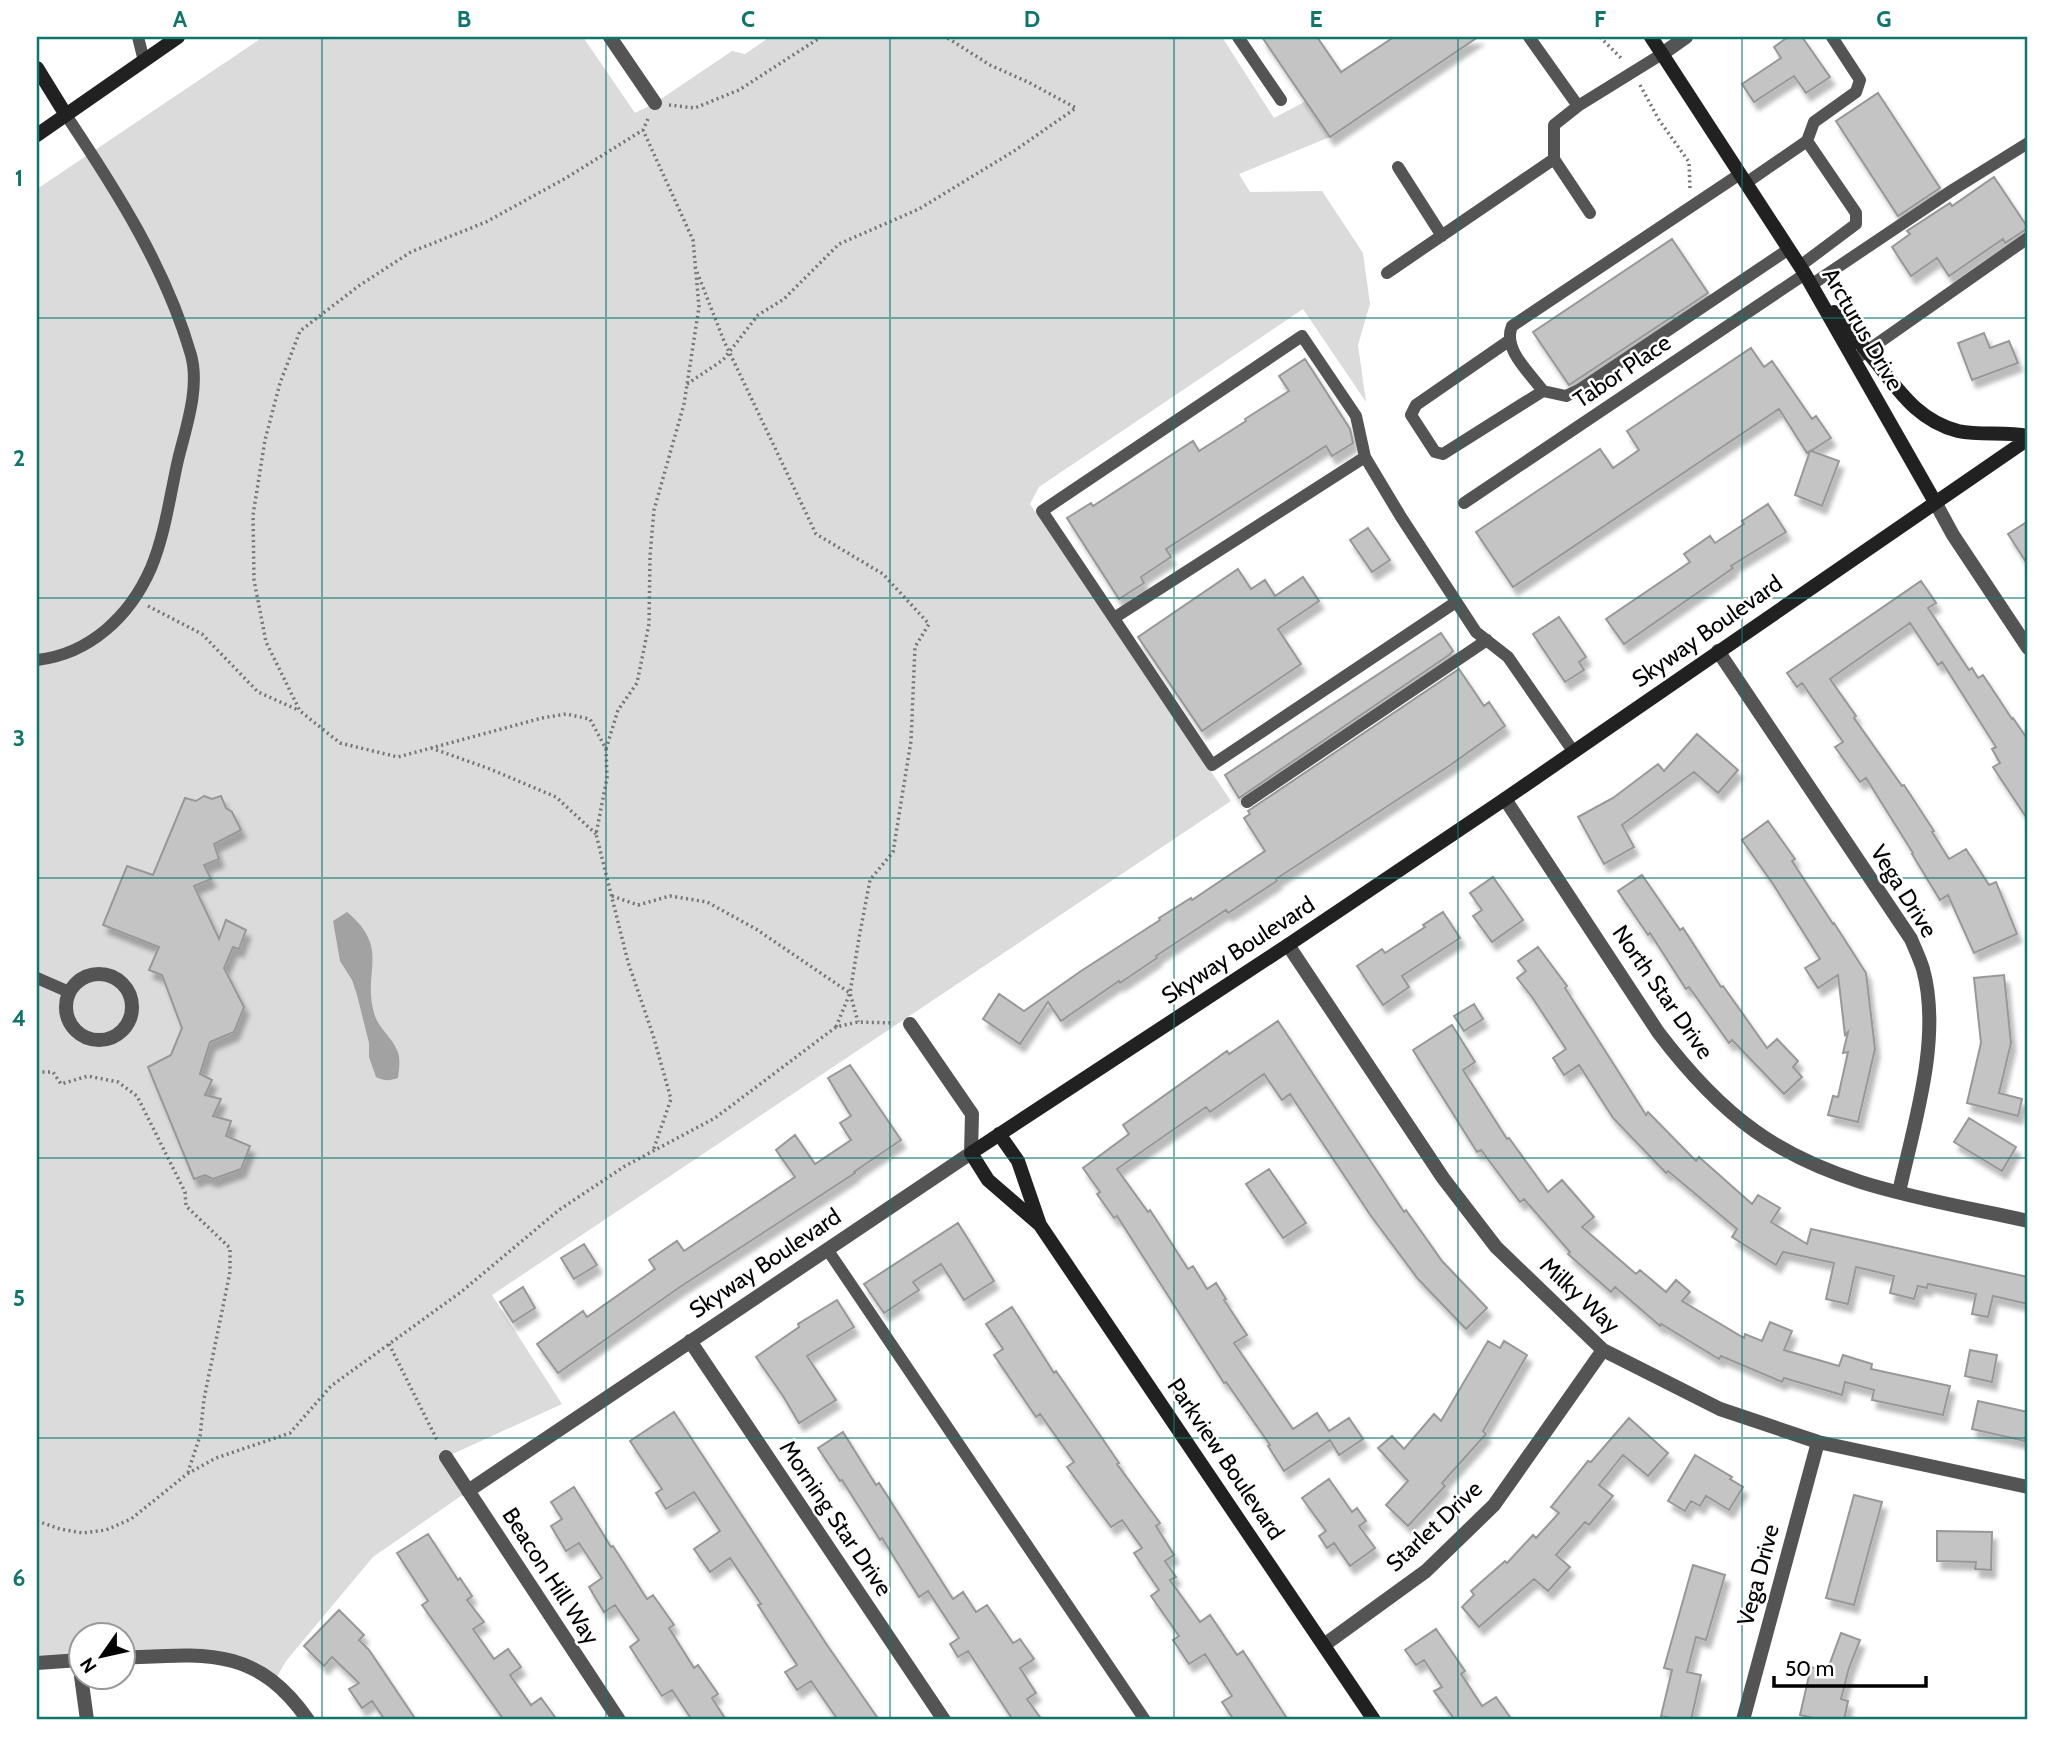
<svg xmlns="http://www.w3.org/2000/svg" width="2065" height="1757" viewBox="0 0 2065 1757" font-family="Cabin,sans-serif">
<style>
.green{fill:#dbdbdb}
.water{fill:#a2a2a2}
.building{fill:#c4c4c4;stroke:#989898;stroke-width:2;filter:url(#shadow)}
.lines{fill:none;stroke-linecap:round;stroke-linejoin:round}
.path{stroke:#767676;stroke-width:3.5;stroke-dasharray:2 3.5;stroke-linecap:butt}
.lane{stroke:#545454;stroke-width:12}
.street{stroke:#545454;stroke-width:14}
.secondary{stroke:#212121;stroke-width:14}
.grid{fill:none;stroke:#0f766e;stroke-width:2;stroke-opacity:0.55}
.labels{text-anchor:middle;stroke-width:5;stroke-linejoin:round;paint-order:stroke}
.street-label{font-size:23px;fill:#000;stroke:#fff}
.neatline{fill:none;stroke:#0f766e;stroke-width:2.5}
.grid-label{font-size:23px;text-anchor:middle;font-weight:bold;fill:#0f766e}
</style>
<defs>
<filter id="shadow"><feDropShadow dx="4.5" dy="8" stdDeviation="2" flood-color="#0004"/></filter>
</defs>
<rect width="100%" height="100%" fill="#fff"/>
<!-- green -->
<path class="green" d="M263 37H583L635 113 655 103 732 51 745 54 770 37H1222L1274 118 1306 101 1330 137 1239 174 1250 192 1322 191 1363 253 1370 304 1358 345 1366 402 1303 309 1039 487 1030 504 1231 801 492 1295 562 1404 446 1457 468 1491 373 1557 286 1661 274 1682 221 1657 123 1658 122 1634H80V1660L37 1661V189Z"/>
<!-- water -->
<path class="water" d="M347 912C391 949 362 970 374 1013 378 1028 391 1036 397 1050 401 1058 399 1069 398 1078 389 1081 384 1081 376 1077L369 1057V1043L357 995 352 980 340 961 333 921Z"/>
<!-- building -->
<path class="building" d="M1262 37H1317L1341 72 1394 37H1478L1330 137Z
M1788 37H1802L1830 77 1806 93 1794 76 1754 102 1742 84 1781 58 1774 47Z
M1878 93 1940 188 1898 216 1836 121Z
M1994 177 2028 228 2005 243 2003 239 1949 276 1937 258 1911 276 1892 247 1910 234 1907 231 1950 203 1952 206Z
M1672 239 1708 293 1569 385 1533 332Z
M1984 333 1990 348 2009 341 2018 363 1972 380 1958 343Z
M1751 348 1764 367 1772 361 1812 419 1816 416 1831 438 1811 451 1839 461 1822 506 1795 495 1810 451 1807 453 1779 409 1513 587 1476 532 1600 449 1613 468 1639 450 1627 431Z
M1305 359 1350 429 1353 443 1332 456 1326 446 1166 549 1171 557 1141 577 1144 583 1119 599 1067 518 1091 503 1093 506 1193 441 1199 451 1246 421 1245 419 1289 391 1279 376Z
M1768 504 1786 532 1731 566 1733 568 1624 644 1606 619 1690 562 1684 554 1710 536 1715 543 1744 524 1742 521Z
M2028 521V565L2008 534Z
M1368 528 1390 560 1372 572 1350 540Z
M1238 569 1251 589 1265 580 1275 596 1303 577 1319 601 1278 629 1301 664 1202 731 1138 637Z
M1921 581 1936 603 1928 608 1969 670 1972 668 1978 678 1983 675 2012 719 2013 718 2028 740V820L1993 767 2000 763 1992 749 1996 747 1942 662 1938 665 1910 623 1830 679 1856 716 1854 718 1902 786 1904 785 1934 831 1932 832 1949 859 1966 849 1989 885 1996 882 2017 934 1974 953 1948 895 1940 900 1912 854 1913 853 1866 778 1860 782 1835 747 1843 742 1802 683 1797 687 1787 673Z
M1559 617 1586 657 1579 662 1584 670 1565 682 1533 634Z
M1441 633 1453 651 1449 655 1239 798 1225 775Z
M1459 669 1484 706 1489 702 1505 726 1449 766 1276 879 1277 881 1228 913 1226 910 1156 956 1157 958 1120 983 1119 981 1061 1021 1048 1002 1020 1044 983 1019 999 994 1024 1011 1081 971 1160 920 1159 918 1191 898 1192 900 1265 851 1244 818 1250 814 1248 811Z
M1697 734 1738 770 1718 793 1694 772 1622 825 1634 847 1604 864 1578 817 1613 798 1658 764 1664 771Z
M204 796 212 799 221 796 226 808 232 812 241 830 214 844 219 859 204 865 211 879 194 886 219 939 226 920 246 930 239 949 233 947 224 968 244 1007 234 1032 210 1042 200 1074 212 1080 205 1095 221 1099 213 1116 231 1121 226 1136 250 1146 241 1169 213 1179 205 1175 194 1179 148 1067 171 1055 182 1028 162 975 149 970 159 947 103 925 127 866 153 875 185 798 196 801Z
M1768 821 1795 859 1792 861 1833 924 1834 923 1866 973 1875 1049 1858 1122 1828 1115 1833 1096 1838 1097 1848 1052 1843 1053 1848 1032 1845 1035 1838 975 1818 988 1805 968 1820 959 1773 884 1742 840Z
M1642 875 1680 930 1683 928 1721 987 1723 986 1767 1048 1777 1039 1798 1061 1793 1067 1802 1077 1784 1094 1732 1040 1729 1043 1689 987 1686 989 1650 933 1648 935 1618 891Z
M1493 877 1523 920 1492 942 1473 916 1482 910 1470 893Z
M1443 912 1460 938 1402 976 1409 987 1383 1005 1357 966 1382 949 1385 953 1425 927 1423 925Z
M1538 947 1567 986 1565 988 1646 1115 1648 1112 1696 1161 1699 1157 1752 1204 1758 1195 1780 1208 1771 1222 1807 1244 1811 1229 2028 1277V1304L1993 1296 1988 1317 1972 1314 1976 1294 1928 1284 1927 1288 1918 1286 1914 1299 1890 1293 1894 1276 1856 1267 1848 1304 1826 1299 1834 1263 1783 1252 1776 1265 1732 1237 1737 1229 1668 1171 1666 1173 1613 1118 1579 1065 1564 1075 1553 1058 1566 1049 1532 997 1517 978 1526 971 1518 961Z
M2004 975 2011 1043 1999 1093 2022 1099 2018 1116 1967 1103 1981 1043 1974 978Z
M1474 1004 1483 1019 1464 1031 1454 1016Z
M1278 1021 1404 1212 1406 1210 1442 1261 1487 1308 1466 1329 1418 1279 1371 1216 1290 1094 1282 1100 1264 1074 1210 1112 1206 1107 1117 1169 1148 1212 1150 1210 1188 1269 1193 1266 1207 1289 1216 1283 1226 1299 1224 1300 1247 1335 1234 1343 1293 1429 1317 1413 1329 1431 1349 1418 1363 1439 1339 1455 1330 1440 1284 1471 1268 1446 1270 1445 1226 1382 1224 1383 1117 1216 1114 1218 1097 1194 1100 1192 1083 1168 1129 1134 1123 1125 1227 1051 1229 1054Z
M1452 1025 1475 1062 1463 1070 1507 1139 1509 1138 1548 1192 1562 1180 1594 1217 1582 1227 1636 1274 1640 1270 1666 1292 1676 1280 1690 1292 1682 1301 1744 1338 1745 1334 1762 1341 1770 1322 1792 1331 1784 1350 1839 1366 1843 1355 1872 1364 1871 1369 1950 1386 1943 1415 1872 1400 1874 1390 1845 1382 1842 1395 1784 1378 1782 1382 1721 1356 1719 1359 1661 1324 1660 1326 1615 1287 1611 1292 1568 1254 1570 1252 1524 1199 1520 1202 1481 1150 1477 1152 1413 1050Z
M850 1065 901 1140 854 1172 855 1173 680 1287 558 1373 537 1344 583 1311 587 1317 655 1269 649 1260 677 1241 684 1251 795 1177 776 1150 795 1135 815 1164 851 1140 840 1123 851 1116 828 1078Z
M1969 1118 2016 1147 2002 1171 1954 1142Z
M1269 1169 1306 1223 1283 1238 1246 1184Z
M958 1223 994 1281 964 1300 941 1264 913 1282 919 1290 884 1313 864 1284Z
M584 1244 597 1265 574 1279 561 1258Z
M523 1287 535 1308 513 1322 500 1302Z
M837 1300 854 1327 807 1356 836 1400 799 1423 783 1396 756 1357 799 1327 798 1324Z
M1012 1307 1054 1373 1056 1371 1119 1463 1117 1464 1160 1523 1156 1526 1174 1555 1165 1561 1176 1577 1170 1580 1200 1622 1210 1615 1237 1655 1243 1651 1288 1720H1234L1222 1702 1232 1696 1205 1654 1189 1664 1173 1640 1179 1636 1151 1596 1159 1590 1134 1553 1142 1548 1122 1520 1111 1527 1067 1467 1074 1462 1040 1414 1036 1417 994 1355 1003 1349 986 1324Z
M1488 1341 1500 1348 1504 1341 1527 1355 1483 1431 1486 1434 1442 1483 1445 1486 1408 1526 1386 1505 1408 1481 1378 1448 1392 1436 1404 1449 1434 1414 1441 1421Z
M1970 1350 1997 1355 1992 1382 1965 1376Z
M1978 1401 2028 1412V1426L2025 1441 1972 1429Z
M674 1412 827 1645 879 1720H838L811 1681 797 1690 785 1672 797 1665 758 1605 761 1604 730 1558 710 1572 694 1549 720 1531 694 1492 666 1509 656 1493 662 1489 630 1441Z
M1629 1418 1668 1453 1648 1476 1623 1455 1599 1485 1613 1496 1589 1525 1585 1522 1556 1555 1570 1567 1548 1591 1534 1579 1479 1627 1462 1607 1474 1595 1471 1591 1505 1561 1507 1563 1533 1535 1536 1538 1559 1513 1551 1507 1588 1461 1591 1462Z
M843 1432 876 1485 879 1483 953 1599 963 1592 976 1612 987 1605 1013 1643 1020 1639 1034 1659 1020 1668 1036 1693 1027 1699 1042 1720H1013L968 1651 958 1657 950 1644 959 1638 928 1591 919 1597 882 1538 880 1540 842 1480 840 1481 818 1448Z
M1695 1455 1732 1477 1730 1479 1743 1487 1729 1510 1706 1496 1700 1506 1691 1501 1685 1511 1668 1501Z
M1329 1479 1352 1512 1357 1508 1366 1521 1359 1526 1375 1548 1350 1566 1334 1543 1327 1548 1319 1536 1326 1531 1302 1498Z
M574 1487 611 1547 613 1546 647 1599 653 1595 674 1625 669 1628 694 1668 698 1665 718 1694 712 1698 726 1720H692L672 1690 662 1696 630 1647 639 1640 615 1605 604 1612 589 1587 602 1578 579 1543 566 1551 551 1526 562 1519 551 1502Z
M1854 1495 1882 1502 1854 1605 1826 1598Z
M1937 1531 1992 1532 1991 1570 1975 1569 1976 1562 1937 1561Z
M428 1534 458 1580 460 1578 472 1596 467 1600 484 1622 473 1629 494 1659 508 1649 521 1667 510 1675 531 1705 541 1698 557 1720H504L422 1605 428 1601 397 1553Z
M1693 1565 1725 1575 1706 1640 1696 1637 1687 1672 1701 1675 1691 1720H1681L1661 1716 1672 1670 1664 1668Z
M339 1610 364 1635 359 1640 369 1650 416 1720H385L372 1701 362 1708 349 1689 359 1683 332 1657 324 1666 304 1646Z
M1436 1629 1465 1671 1461 1674 1482 1706 1496 1697 1512 1720H1455L1434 1691 1442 1687 1424 1660 1416 1665 1405 1650Z
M1841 1633 1860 1640 1849 1668 1841 1699 1848 1701 1844 1720H1822L1800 1715 1811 1667 1827 1671Z"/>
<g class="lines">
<!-- path -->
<path class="path" d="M1600 37 1622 59
M1640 85 1659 120 1689 162 1690 189
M669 105 695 108 739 90 821 37
M648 119 643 130 566 178 486 222 411 252 360 285 300 331 280 383 265 440 253 515 254 580 266 642 300 711 340 743 398 757 542 718 566 714 590 719 606 749 607 778 596 834 628 962 653 1035 671 1099 653 1151
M695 267 724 341 816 534 883 574 929 624 915 647 911 741 893 852 870 880 859 938 850 993 858 1022
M687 384 723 360 758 315 784 299 839 244 919 209 1014 151 1076 108 1028 82 990 65 946 37
M148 606 202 634 258 692 298 710
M431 748 490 769 556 797 596 834
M606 749 618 710 637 683 649 624 650 556 654 510 684 404 699 307 693 240 643 130
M612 896 638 905 670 896 707 902 756 929 850 993 836 1027
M37 1072H53L61 1084 88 1076 118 1082 137 1096 185 1192 186 1206 230 1248V1272L204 1399 200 1436 188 1472
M389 1344 438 1442
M37 1521 60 1529 83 1533 106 1530 131 1519 187 1474 216 1458 290 1433 331 1386 461 1292 559 1210 625 1166 715 1118 836 1027 858 1022 894 1023"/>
<!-- lane -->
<path class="lane" d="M138 37 144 61
M1238 37 1281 100
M1529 37 1578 106 1662 54
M1554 159 1590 213
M1398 167 1442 236
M1740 174 1512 326C1502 349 1530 373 1543 391L1566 396 1579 390 1789 249
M1746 183 1807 141 1814 122 1856 92 1860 80 1832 37
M1800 266 1856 224V213L1807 141
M1387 273 1554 159V125L1578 106
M1811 285 1954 189 2028 143
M1510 340 1416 405 1411 415 1435 452 1443 454 1543 391
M1854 360 2028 238
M1464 503 1805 274
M1456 602 1212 765 1042 511 1302 336 1356 416 1365 457 1401 517 1476 632 1508 657 1573 751
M1114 618 1365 457
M37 660C90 654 130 616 151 568 165 535 170 495 178 460 186 427 200 388 191 355 166 268 116 190 66 115
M1247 802 1487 640
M37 978 69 992
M827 1249 1145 1720"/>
<!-- street -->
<path class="street" d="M610 37 655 103
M1662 54 1686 37
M1935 502 1953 535 2028 648
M1718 651 1911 939C1915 949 1920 959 1923 969 1942 1038 1914 1124 1899 1192
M1505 799 1658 1032C1686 1069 1717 1104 1755 1131 1834 1188 1936 1200 2028 1221
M1288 945 1443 1178 1496 1247 1603 1350 1720 1409 1818 1442 2028 1487
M66 1007a33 33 0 1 1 66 0a33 33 0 1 1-66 0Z
M690 1341 944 1720
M446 1457 619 1720
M468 1491 971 1153 972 1114 910 1024
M1324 1645 1426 1571 1494 1505 1603 1350
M122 1658C204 1654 256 1645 308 1720
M37 1663 80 1660
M81 1676 87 1720
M1743 1720 1818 1442"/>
<!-- secondary -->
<path class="secondary" d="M1651 37 1805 274 1935 502
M37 68 66 115
M37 135 178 37
M1834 312C1850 332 1868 351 1883 371 1904 398 1923 422 1958 431 1981 436 2005 431 2028 436
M999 1134 1018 1161 1040 1225 1374 1720
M1040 1225 988 1180 971 1153 1288 945 1505 799 2028 439"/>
</g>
<!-- grid -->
<path class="grid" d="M322 37V1720M606 37V1720M890 37V1720M1174 37V1720M1458 37V1720M1742 37V1720M37 318H2028M37 598H2028M37 878H2028M37 1158H2028M37 1438H2028"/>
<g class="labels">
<!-- street labels -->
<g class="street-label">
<text transform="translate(1863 329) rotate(60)" y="8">Arcturus Drive</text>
<text transform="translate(1622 371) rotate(-34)" y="8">Tabor Place</text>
<text transform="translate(1707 631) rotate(-35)" y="8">Skyway Boulevard</text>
<text transform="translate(1904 891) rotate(58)" y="8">Vega Drive</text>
<text transform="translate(1238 950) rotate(-33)" y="8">Skyway Boulevard</text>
<text transform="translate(1663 992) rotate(55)" y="8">North Star Drive</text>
<text transform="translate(765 1263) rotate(-34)" y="8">Skyway Boulevard</text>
<text transform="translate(1580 1295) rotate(43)" y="8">Milky Way</text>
<text transform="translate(1226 1459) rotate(56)" y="8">Parkview Boulevard</text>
<text transform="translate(836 1518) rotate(56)" y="8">Morning Star Drive</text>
<text transform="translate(1434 1526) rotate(-43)" y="8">Starlet Drive</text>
<text transform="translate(1758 1575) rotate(-75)" y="8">Vega Drive</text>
<text transform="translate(551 1576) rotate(57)" y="8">Beacon Hill Way</text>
</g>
</g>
<!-- border -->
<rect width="2065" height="1757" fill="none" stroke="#ffffff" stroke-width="77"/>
<!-- north arrow -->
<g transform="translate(102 1656) rotate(236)"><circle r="33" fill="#ffffff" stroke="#999999" stroke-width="2"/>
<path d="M0-5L12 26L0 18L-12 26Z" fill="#000000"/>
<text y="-10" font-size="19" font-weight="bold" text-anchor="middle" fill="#000000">N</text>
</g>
<!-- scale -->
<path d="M1774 1676v10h152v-10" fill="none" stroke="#000000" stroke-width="3.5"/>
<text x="1785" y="1676" font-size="21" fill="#000000" stroke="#ffffff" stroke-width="5" paint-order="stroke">50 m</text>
<rect x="38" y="38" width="1988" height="1680" class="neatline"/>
<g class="grid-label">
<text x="180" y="27">A</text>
<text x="464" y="27">B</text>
<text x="748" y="27">C</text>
<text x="1032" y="27">D</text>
<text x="1316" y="27">E</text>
<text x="1600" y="27">F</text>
<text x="1884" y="27">G</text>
<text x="19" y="186">1</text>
<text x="19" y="466">2</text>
<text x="19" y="746">3</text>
<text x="19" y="1026">4</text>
<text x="19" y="1306">5</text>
<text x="19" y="1586">6</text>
</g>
</svg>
